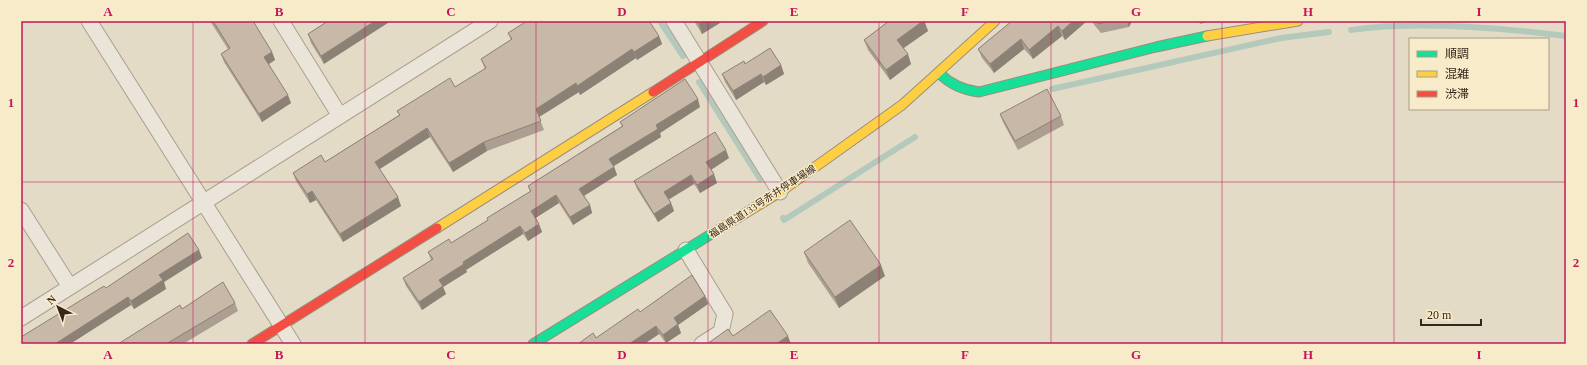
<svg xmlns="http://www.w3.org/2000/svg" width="1587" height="365" viewBox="0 0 1587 365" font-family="'Times New Roman','Noto Sans JP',serif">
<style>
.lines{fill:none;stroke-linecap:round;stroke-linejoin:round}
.stream{stroke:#b3c9bc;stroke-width:6}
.street-casing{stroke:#a89f90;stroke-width:17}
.fast-casing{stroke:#988f80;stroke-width:11}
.slow-casing{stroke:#988f80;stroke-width:11}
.jam-casing{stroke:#988f80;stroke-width:11}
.street{stroke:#ebe5d9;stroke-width:15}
.fast{stroke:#16e098;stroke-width:9}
.slow{stroke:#ffcf43;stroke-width:9}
.jam{stroke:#f24e42;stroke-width:9}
.wall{fill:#ac9e90}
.shaded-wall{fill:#8c8175}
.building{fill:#c8b8a7;stroke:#8c8175}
.grid{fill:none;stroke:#c2185b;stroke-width:1;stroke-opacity:0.55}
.labels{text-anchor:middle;stroke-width:3;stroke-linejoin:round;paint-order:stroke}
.street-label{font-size:10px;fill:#362719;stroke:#f8ebc9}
.neatline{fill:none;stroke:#c2185b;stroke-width:1.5}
.grid-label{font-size:13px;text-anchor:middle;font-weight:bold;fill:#c2185b}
</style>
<rect width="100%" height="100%" fill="#e4dbc6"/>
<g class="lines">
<!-- stream -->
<path class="stream" d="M660 21 683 56
M1351 30C1367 28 1382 26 1397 26 1454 24 1510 29 1566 36
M699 82 760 179
M1052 89 1281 38 1329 32
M783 218 784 220 915 137"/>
<defs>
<path id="street" d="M89 21 293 344
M281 21 340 116
M674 21 780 192
M21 210 70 287
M686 250 725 314 721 332 702 344
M21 318 490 21"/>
<path id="fast" d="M939 73C950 84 963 90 979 92L1156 47 1207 36
M533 344 726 225"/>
<path id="slow" d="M1207 36 1298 21
M726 225 780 192 902 105 995 21
M437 228 653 92"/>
<path id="jam" d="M653 92 763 21
M252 344 437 228"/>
</defs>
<!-- street casing -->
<use href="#street" class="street-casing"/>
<!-- fast casing -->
<use href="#fast" class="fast-casing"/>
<!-- slow casing -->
<use href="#slow" class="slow-casing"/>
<!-- jam casing -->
<use href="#jam" class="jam-casing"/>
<!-- street -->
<use href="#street" class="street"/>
<!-- fast -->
<use href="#fast" class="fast"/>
<!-- slow -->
<use href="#slow" class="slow"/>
<!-- jam -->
<use href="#jam" class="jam"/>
</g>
<!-- wall -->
<path class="wall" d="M210 21H253L272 52 275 60 269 64 291 103 262 122 224 62 221 54 228 49Z
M328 21 324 64 311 43 308 34Z
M694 21H723L702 34Z
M888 21H928L925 23 928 31 903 48 911 64 890 80 868 50 864 40 888 22Z
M1012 21H1087L1065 40 1062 36 1033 59 1024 49 994 73 982 58 978 49Z
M1091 21H1132L1129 27 1101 33Z
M1199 21H1211L1200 24Z
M508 33 659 36 662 44 637 60 636 58 580 95 579 92 539 117 544 130 487 151 453 172 430 137 380 169 401 206 343 242 316 200 310 203 296 181 293 173 325 162 399 115 397 111 455 87 485 69 481 59 511 40Z
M745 64 781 65 784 74 766 85 764 82 736 100 725 82 722 74Z
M700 107 660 133 661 137 614 166 617 175 584 196 590 205 592 213 573 225 559 203 535 218 539 224 542 232 528 241 523 234 466 270 467 272 443 287 446 294 422 310 406 286 403 278 431 260 428 252 451 243 488 220 487 218 530 192 528 186 622 126 620 122Z
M1000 114 1061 116 1064 125 1018 150 1003 122Z
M729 158 711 170 717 183 700 193 694 184 669 199 671 203 674 211 658 222 637 189 634 181Z
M199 250 202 258 164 282 166 289 134 309 131 305 70 344H21Z
M804 252 885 276 839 308 808 263Z
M235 303 238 311 183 344H118L182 309Z
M708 304 678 325 681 333 666 343 659 334 644 344H578L596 338 640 312Z"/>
<!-- shaded-wall -->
<path class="shaded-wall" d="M375 21H391L324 64 321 56Z
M704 21H723L702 34 699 24Z
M922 21H928L925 23 928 31 901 50 897 40Z
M1073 21H1087L1065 40 1062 31Z
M1127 21H1132L1129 27Z
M1058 26 1062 36 1033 59 1029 50Z
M659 36 662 44 637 60 634 52Z
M1021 39 1024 49 994 73 990 64Z
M632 49 636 58 580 95 577 86Z
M272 52 275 60 267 65 264 57Z
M908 54 911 64 890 80 886 70Z
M781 65 784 74 766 85 763 77Z
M761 74 764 82 736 100 733 91Z
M576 83 579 92 539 117 536 109Z
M288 95 291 103 262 122 259 114Z
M698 99 700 107 660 133 661 137 612 167 609 159 656 125Z
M427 128 430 137 378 170 375 162Z
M484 142 487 151 453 172 449 163Z
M726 150 729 158 709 171 706 162Z
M614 167 617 175 582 197 579 189Z
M714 174 717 183 700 193 697 185Z
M691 175 694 184 668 200 664 192Z
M312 191 316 200 310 203 307 194Z
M556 195 559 203 534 219 531 211Z
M398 197 401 206 343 242 340 234Z
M671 203 674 211 658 222 654 214Z
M590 205 592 213 573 225 570 217Z
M539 224 542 232 528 241 525 233Z
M520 226 523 234 466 270 467 272 443 287 446 294 422 310 419 302 439 280 463 262Z
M199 250 202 258 164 282 166 289 134 309 131 301 159 275Z
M881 265 885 276 839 308 835 297Z
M705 296 708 304 678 325 681 333 666 343 663 335 674 318Z
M128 297 131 305 70 344H55Z
M656 326 659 334 644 344H629Z
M788 336 791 344H776Z"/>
<!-- building -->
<path class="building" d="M213 21H253L272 52 264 57 288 95 259 114 221 54 230 48Z
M328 21H375L321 56 308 34Z
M527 21H649L659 36 634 52 632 49 577 86 576 83 536 109 541 121 484 142 449 163 427 128 375 162 398 197 340 234 312 191 307 194 293 173 321 155 325 162 400 115 397 111 450 78 455 87 486 68 481 59 512 39 508 33Z
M696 21H704L699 24Z
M889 21H923L897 40 908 54 886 70 864 40Z
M1012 21H1073L1062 31 1058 26 1029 50 1021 39 990 64 978 49Z
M1095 21H1109L1098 24Z
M770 48 781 65 763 77 761 74 733 91 722 74 744 61 745 64Z
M685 79 698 99 656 125 658 129 609 159 614 167 579 189 590 205 570 217 556 195 531 211 539 224 525 233 520 226 463 262 464 264 439 280 443 286 419 302 403 278 433 259 428 252 449 239 451 243 488 220 487 218 531 191 528 186 623 126 620 122Z
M1047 89 1061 116 1015 141 1000 114Z
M715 132 726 150 706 162 714 174 697 185 691 175 664 192 671 203 654 214 634 181Z
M850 220 881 265 835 297 804 252Z
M188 233 199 250 159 275 163 280 131 301 128 297 55 344H21V337L104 286 106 288Z
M692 275 705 296 674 318 678 324 663 335 656 326 629 344H578L593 333 596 338 638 309 640 312Z
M223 282 235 303 166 344H118L180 305 182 309Z
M770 310 788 336 776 344H707L728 329 733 336Z"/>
<!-- grid -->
<path class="grid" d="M193 21V344M365 21V344M536 21V344M708 21V344M879 21V344M1051 21V344M1222 21V344M1394 21V344M21 182H1566"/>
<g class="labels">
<!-- street labels -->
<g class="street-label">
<text transform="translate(762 201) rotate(-33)" y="4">福島県道133号赤井停車場線</text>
</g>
</g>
<!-- border -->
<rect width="1587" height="365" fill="none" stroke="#f8ebc9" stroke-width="44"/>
<!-- legend -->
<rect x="1409" y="38" width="140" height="72" fill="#f8ebc9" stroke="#aa9d83"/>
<rect x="1417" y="51" width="20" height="6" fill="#16e098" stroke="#aa9d83"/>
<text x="1445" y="58" font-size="12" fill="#362719">順調</text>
<rect x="1417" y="71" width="20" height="6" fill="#ffcf43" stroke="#aa9d83"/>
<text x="1445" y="78" font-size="12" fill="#362719">混雑</text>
<rect x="1417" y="91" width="20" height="6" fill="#f24e42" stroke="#aa9d83"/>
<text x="1445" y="98" font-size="12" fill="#362719">渋滞</text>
<!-- north arrow -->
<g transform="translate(58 307) rotate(318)" stroke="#f8ebc9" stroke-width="3" paint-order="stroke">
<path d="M0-3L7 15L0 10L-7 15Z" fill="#362719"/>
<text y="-6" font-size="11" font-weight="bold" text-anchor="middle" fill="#362719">N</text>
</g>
<!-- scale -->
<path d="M1421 319v6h60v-6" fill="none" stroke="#362719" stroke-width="2"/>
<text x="1427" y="319" font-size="12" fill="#362719" stroke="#f8ebc9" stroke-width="3" paint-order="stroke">20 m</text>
<rect x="22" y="22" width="1543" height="321" class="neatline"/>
<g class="grid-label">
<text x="108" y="16">A</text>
<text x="279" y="16">B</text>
<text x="451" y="16">C</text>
<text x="622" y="16">D</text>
<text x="794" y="16">E</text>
<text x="965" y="16">F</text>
<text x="1136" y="16">G</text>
<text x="1308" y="16">H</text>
<text x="1479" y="16">I</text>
<text x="11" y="107">1</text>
<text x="1576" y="107">1</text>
<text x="11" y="267">2</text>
<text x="1576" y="267">2</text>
<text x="108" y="359">A</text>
<text x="279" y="359">B</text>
<text x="451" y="359">C</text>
<text x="622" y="359">D</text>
<text x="794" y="359">E</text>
<text x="965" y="359">F</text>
<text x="1136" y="359">G</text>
<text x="1308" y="359">H</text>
<text x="1479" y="359">I</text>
</g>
</svg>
